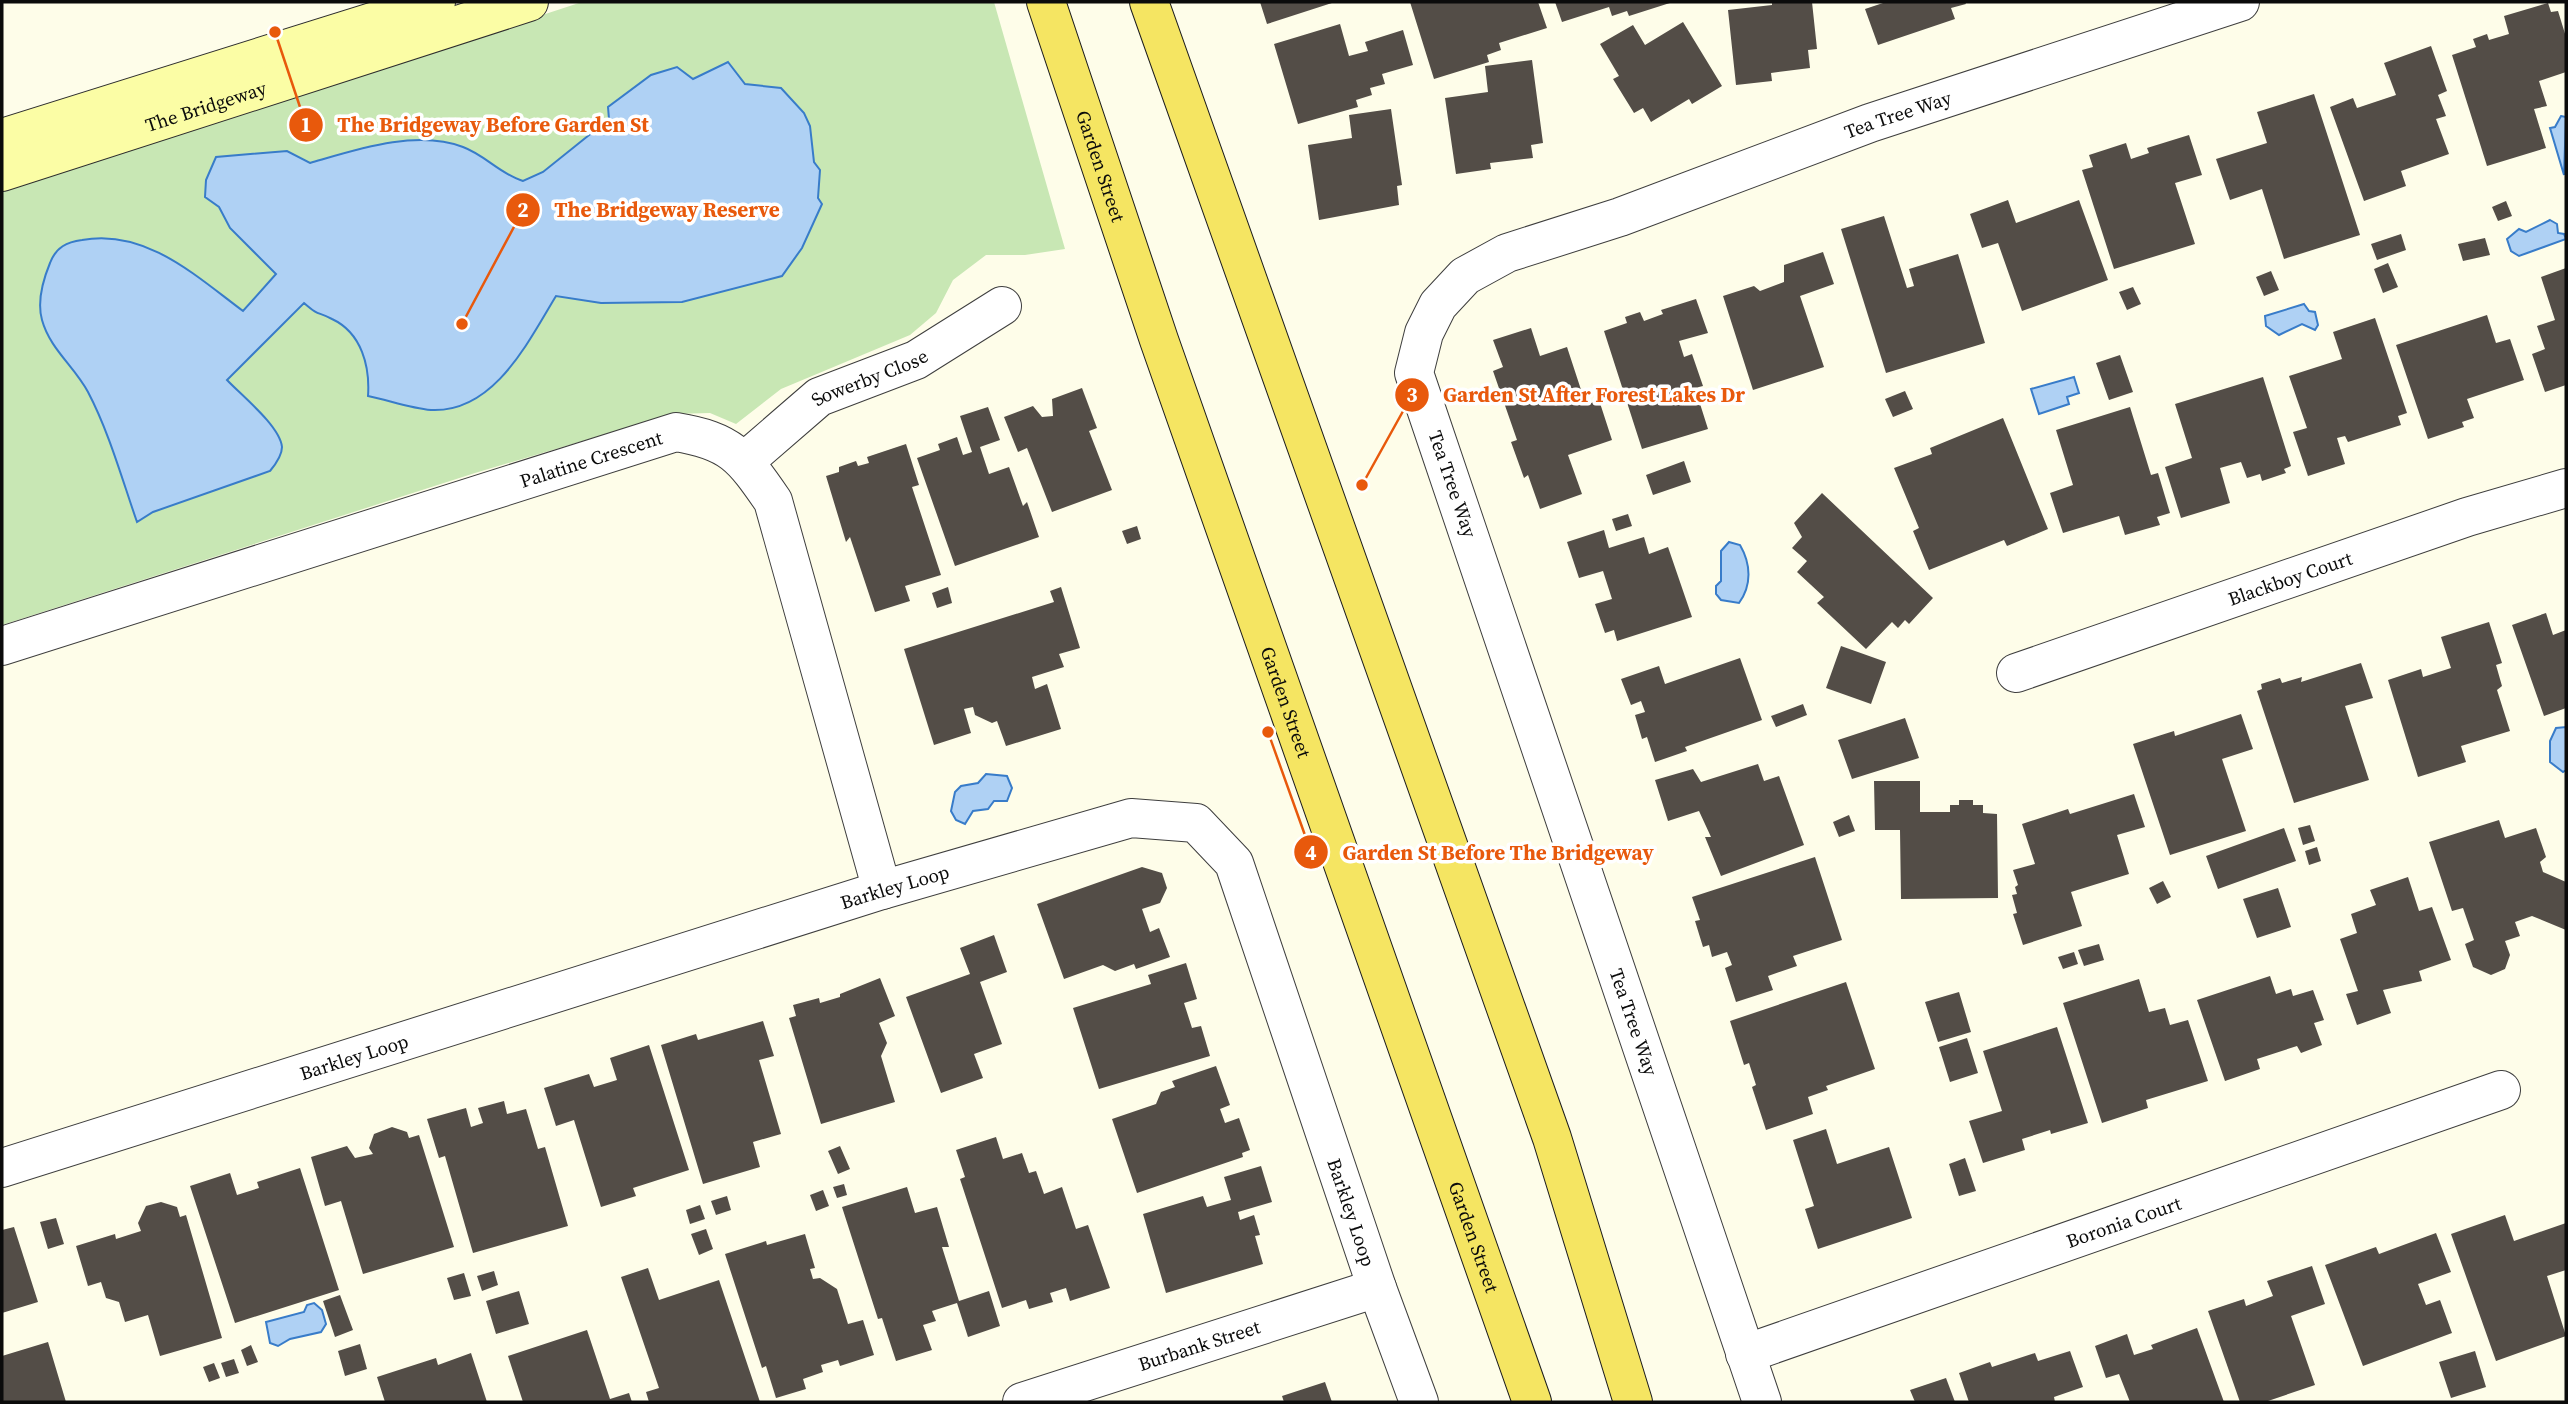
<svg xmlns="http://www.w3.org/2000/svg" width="2568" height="1404" viewBox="0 0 2568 1404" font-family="'Source Serif 4',serif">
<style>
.green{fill:#c8e7b4}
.water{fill:#afd1f4;stroke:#387cc9;stroke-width:2}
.building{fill:#534d47}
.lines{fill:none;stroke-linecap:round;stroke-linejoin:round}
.street-casing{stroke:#3e3e3e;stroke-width:40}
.secondary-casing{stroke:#2d2d2d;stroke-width:40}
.primary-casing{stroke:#1c1c1c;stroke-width:40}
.street{stroke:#fff;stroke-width:38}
.secondary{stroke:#fbfda5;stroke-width:38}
.primary{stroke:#f5e562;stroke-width:38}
.labels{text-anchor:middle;stroke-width:7;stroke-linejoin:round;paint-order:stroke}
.street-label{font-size:19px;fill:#0b0b0b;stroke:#fff}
.leader{fill:none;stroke:#e8590c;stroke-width:2.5}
.callout-dot{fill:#e8590c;stroke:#fff;stroke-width:2.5}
.mark-label{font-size:21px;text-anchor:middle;font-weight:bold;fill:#fff}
.callout-label{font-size:21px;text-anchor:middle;font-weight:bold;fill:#e8590c;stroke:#fff;stroke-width:7;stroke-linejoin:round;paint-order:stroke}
</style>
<rect width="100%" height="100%" fill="#fefde9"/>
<!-- green -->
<path class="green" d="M582 2H994L1065 249 1025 255H986L953 280 936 313 910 335 781 389 736 424 710 413 673 414 475 473 2 625V192Z"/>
<!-- water -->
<path class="water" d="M728 62 745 84 781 88 804 113 810 126 814 162 820 170 818 198 822 204 802 248 782 276 682 302 601 303 556 296C528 342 494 413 431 410 410 408 388 400 368 396 370 367 362 333 332 319 317 311 320 317 304 303L227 380C241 395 280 426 282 447 282 456 275 465 270 471L153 512 137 522C122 479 109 432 88 392 74 366 50 349 42 320 37 302 43 280 50 263 56 247 67 242 82 240 145 228 196 276 243 311L276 274 230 228 219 207 205 197 206 180 216 157 287 151 310 163C355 150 416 129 463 147 485 155 500 174 523 181L543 172 609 119 608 107 651 75 677 67 693 79Z
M2561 116 2566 117 2564 175 2550 128 2555 127Z
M2550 220 2557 224 2558 233 2564 234 2566 239 2519 256 2511 251 2507 239 2519 229 2526 232Z
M2304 304 2309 311 2315 312 2318 325 2315 330 2302 324 2279 335 2266 326 2265 316Z
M2074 377 2079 393 2067 397 2069 404 2039 414 2031 389Z
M1729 542 1740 545C1751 564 1752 585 1739 603L1721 600 1716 594V586L1721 581V551Z
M2566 727V770L2563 772 2550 762V741L2556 728Z
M986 774 1007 776 1012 788 1007 801H994L988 809 973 811 965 824 956 820 951 811 955 792 961 786 978 783Z
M314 1303 322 1310 326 1324 321 1332 290 1339 278 1346 270 1343 266 1322 304 1312 307 1305Z"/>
<!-- building -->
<path class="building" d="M1260 2H1335L1267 24Z
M1410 2H1538L1547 28 1499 43 1501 50 1487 55 1489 62 1434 79Z
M1555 2H1673L1629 16 1627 11 1612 16 1609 7 1562 22Z
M1772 2H1812L1817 49 1808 50 1810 68 1771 73 1772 81 1736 85 1728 10 1772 5Z
M1886 2H1965L1966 4 1951 8 1955 19 1878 45 1865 9Z
M2548 3 2551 12 2558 11 2566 37V72L2539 81 2547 106 2534 109 2546 148 2487 166 2452 55 2476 47 2473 39 2487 34 2489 40 2509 34 2504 16Z
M1683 22 1722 86 1692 104 1689 99 1651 122 1643 108 1634 113 1613 79 1619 76 1600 44 1633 25 1645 45Z
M1340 24 1349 56 1368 51 1365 42 1403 30 1413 65 1382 74 1385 84 1370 88 1372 95 1356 100 1358 107 1298 124 1274 44Z
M2431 46 2447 91 2438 95 2446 116 2436 119 2449 154 2401 171 2406 186 2364 201 2330 107 2353 98 2357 108 2396 95 2384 63Z
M1532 60 1543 143 1531 145 1533 158 1490 163 1491 169 1456 174 1445 98 1488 92 1485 66Z
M2314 94 2360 235 2284 259 2262 189 2230 200 2216 159 2267 143 2257 112Z
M1391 109 1402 185 1397 186 1399 205 1319 220 1308 145 1352 138 1349 115Z
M2189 135 2202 175 2175 183 2195 244 2114 269 2082 170 2093 167 2089 155 2126 143 2131 159 2149 153 2147 148Z
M2008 200 2016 223 2079 200 2108 280 2022 311 1998 243 1982 248 1970 214Z
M2506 201 2512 216 2498 221 2492 207Z
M1884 216 1907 288 1914 286 1909 269 1958 254 1985 343 1886 373 1841 229Z
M2401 234 2406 250 2377 260 2371 244Z
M2485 238 2490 255 2463 261 2458 244Z
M1823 252 1834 284 1800 296 1824 367 1753 390 1723 296 1754 286 1760 291 1784 282V265Z
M2388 263 2398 287 2383 293 2374 269Z
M2566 268V385L2545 392 2532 354 2545 349 2537 326 2555 320 2541 277Z
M2271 271 2279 290 2264 296 2256 277Z
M2133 287 2141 304 2127 310 2119 292Z
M1696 299 1708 333 1679 341 1684 357 1692 354 1703 386 1695 388 1708 429 1642 449 1604 331 1627 323 1625 317 1640 312 1644 321 1663 314 1661 310Z
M2487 315 2496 343 2510 339 2524 380 2467 399 2474 418 2462 422 2464 427 2428 439 2396 345Z
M2375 318 2407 413 2398 416 2401 425 2348 442 2345 436 2337 438 2345 464 2308 476 2293 432 2307 428 2289 376 2342 359 2333 332Z
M1531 328 1540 356 1567 347 1586 405 1599 400 1612 440 1568 455 1582 494 1540 509 1528 475 1524 478 1511 442 1517 440 1493 371 1503 367 1493 340Z
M2120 355 2133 392 2109 400 2096 363Z
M2263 377 2291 466 2284 469 2286 473 2262 481 2260 474 2247 478 2241 462 2220 468 2230 503 2181 518 2165 467 2192 458 2175 404Z
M1082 388 1097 428 1089 431 1112 490 1052 512 1027 448 1018 452 1004 417 1033 406 1042 417 1053 416 1052 399Z
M1905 391 1913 409 1893 417 1885 399Z
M988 407 1000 440 980 447 989 474 1009 467 1023 506 1027 502 1039 537 955 566 917 458 940 450 938 444 957 437 963 455 972 452 960 416Z
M2130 407 2151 475 2158 473 2170 513 2157 517 2160 525 2125 535 2119 516 2063 533 2050 493 2073 485 2056 430Z
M2003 418 2048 529 2007 546 2004 540 1929 570 1913 531 1919 528 1894 468 1932 454 1930 448Z
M906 444 919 485 912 487 941 575 905 586 910 601 875 612 850 537 846 542 826 476 839 472V467L856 461 858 466 869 463 867 457Z
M1684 461 1691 482 1653 495 1646 475Z
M1822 493 1933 598 1909 624 1905 620 1898 628 1892 622 1866 649 1817 603 1824 597 1797 572 1807 561 1792 548 1802 537 1794 523Z
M1628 514 1632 526 1616 531 1612 519Z
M1137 526 1141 539 1127 544 1122 531Z
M1604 530 1609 548 1644 537 1649 554 1668 547 1692 617 1617 641 1614 630 1605 633 1595 604 1612 599 1603 571 1579 578 1567 542Z
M948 587 952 603 937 608 932 593Z
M1061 587 1080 648 1059 654 1064 667 1032 677 1035 689 1047 684 1061 729 1006 746 997 721 992 723 975 715 973 707 964 709 971 733 934 745 904 649 1054 602 1050 591Z
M2546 613 2553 635 2566 630V708L2544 716 2512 625Z
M2489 622 2502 663 2496 665 2502 686 2497 690 2510 731 2461 746 2466 762 2418 777 2388 680 2421 669 2423 677 2451 668 2441 637Z
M1841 646 1886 662 1871 704 1826 688Z
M1740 658 1762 720 1685 747 1687 751 1655 762 1647 737 1642 739 1635 715 1645 712 1641 701 1631 705 1621 679 1659 666 1665 684Z
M2361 663 2373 698 2345 706 2369 780 2294 803 2257 691 2262 689 2261 684 2280 678 2282 683 2302 677 2301 682Z
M1803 704 1807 715 1776 727 1771 716Z
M2241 714 2253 749 2222 759 2246 831 2170 855 2133 744 2174 731 2175 736Z
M1905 718 1919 758 1852 779 1838 740Z
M1758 764 1764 781 1779 776 1804 845 1721 876 1705 837H1711L1699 811 1668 821 1655 780 1693 769 1701 782Z
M1874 781H1920V812H1950V805H1959V800H1973V805H1983V813L1997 814 1998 898 1901 899 1900 830H1875Z
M2134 794 2145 827 2117 835 2129 874 2071 892 2082 926 2023 945 2013 914 2017 913 2012 895 2017 894 2015 887 2018 885 2013 870 2035 864 2022 824 2068 809 2070 814Z
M1849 815 1855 831 1839 837 1833 822Z
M2499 820 2505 838 2536 828 2546 857 2540 862 2543 872 2566 882V930L2532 916 2515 922 2520 936 2505 941 2510 955 2505 969 2491 975 2473 967 2465 944 2474 940 2463 908 2452 911 2429 842Z
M2310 825 2315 841 2303 845 2298 828Z
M2284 828 2296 861 2218 889 2206 856Z
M2317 847 2321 861 2309 865 2305 851Z
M1815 857 1842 940 1793 956 1797 966 1768 976 1773 990 1736 1002 1725 968 1732 965 1727 952 1712 957 1709 945 1703 947 1695 921 1700 920 1692 897Z
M1142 867 1162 873 1167 888 1160 903 1142 909 1150 932 1159 928 1170 957 1136 969 1134 964 1115 971 1103 965 1064 979 1037 904Z
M2408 877 2419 911 2432 907 2451 960 2419 971 2422 981 2383 990 2391 1013 2357 1025 2346 994 2358 991 2340 939 2357 933 2351 914 2376 905 2370 890Z
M2163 881 2171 897 2157 904 2149 888Z
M2278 888 2291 927 2257 938 2243 899Z
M994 935 1007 972 980 982 1002 1044 974 1054 983 1078 941 1093 906 997 970 974 960 948Z
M2099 944 2104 960 2084 966 2078 950Z
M2074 952 2078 964 2063 969 2058 957Z
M1186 963 1197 999 1184 1003 1192 1028 1201 1026 1210 1056 1099 1089 1073 1008 1151 984 1148 975Z
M2270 976 2276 994 2291 989 2293 996 2313 990 2324 1020 2314 1023 2322 1045 2301 1053 2297 1046 2257 1059 2260 1069 2225 1081 2197 1000Z
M880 978 895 1016 879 1023 887 1043 881 1056 895 1102 821 1124 789 1018 796 1016 793 1005 819 998 820 1003 840 997V994Z
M2139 979 2149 1012 2165 1008 2170 1025 2188 1020 2208 1081 2146 1100 2148 1108 2102 1123 2063 1003Z
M1846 982 1875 1069 1826 1086 1828 1090 1808 1097 1813 1114 1766 1130 1752 1087 1756 1085 1749 1063 1744 1065 1730 1021Z
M1959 992 1971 1032 1938 1042 1925 1002Z
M763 1021 774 1056 759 1060 781 1134 753 1142 760 1167 703 1184 661 1045 696 1034 698 1040Z
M2057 1027 2088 1123 2051 1134 2050 1130 2022 1139 2025 1150 1983 1163 1969 1121 2002 1111 1983 1051Z
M1967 1038 1978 1073 1950 1082 1939 1047Z
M649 1045 689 1170 633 1188 636 1196 601 1207 574 1120 556 1126 544 1088 589 1074 594 1087 617 1080 610 1058Z
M1216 1066 1230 1105 1220 1109 1225 1123 1239 1118 1250 1150 1242 1153 1243 1157 1137 1193 1112 1119 1156 1104 1161 1092 1175 1087 1172 1081Z
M504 1101 507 1114 526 1109 538 1149 545 1147 568 1226 473 1253 445 1156 439 1158 427 1119 466 1108 471 1127 483 1123 478 1108Z
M392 1127 407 1132 409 1138 419 1135 454 1247 363 1274 341 1201 325 1206 311 1157 347 1146 355 1158 373 1154 369 1148 374 1134Z
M1826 1129 1837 1164 1889 1147 1912 1218 1818 1249 1805 1209 1814 1206 1793 1140Z
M996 1137 1003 1159 1022 1153 1029 1173 1036 1171 1044 1194 1062 1187 1076 1229 1088 1225 1110 1288 1070 1301 1066 1288 1050 1293 1053 1302 1029 1309 1026 1300 1002 1308 960 1179 965 1177 956 1150Z
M840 1146 850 1169 838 1174 828 1151Z
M1965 1158 1976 1191 1959 1196 1949 1164Z
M1261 1166 1272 1202 1238 1212 1240 1220 1254 1215 1260 1235 1255 1236 1263 1264 1166 1293 1143 1214 1203 1196 1207 1207 1231 1200 1224 1177Z
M300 1168 339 1290 235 1323 190 1186 230 1173 237 1195 259 1188 257 1182Z
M844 1184 847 1195 837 1198 833 1187Z
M907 1187 915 1213 937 1207 949 1247H942L959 1301 989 1291 1000 1326 968 1337 957 1303 932 1311 936 1321 923 1325 932 1350 896 1361 882 1318 878 1319 842 1207Z
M823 1190 829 1206 816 1211 810 1195Z
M727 1196 731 1210 716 1215 711 1201Z
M161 1202 177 1207 180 1217 186 1215 222 1338 160 1356 148 1315 125 1322 119 1302 106 1298 101 1282 88 1286 76 1246 115 1234 116 1239 141 1231 138 1223 146 1206Z
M700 1205 705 1219 690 1224 686 1210Z
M2505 1215 2514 1241 2566 1223V1270L2547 1276 2566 1336 2496 1361 2451 1234Z
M56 1218 64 1244 48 1249 40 1222Z
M14 1227 38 1302 2 1313V1230Z
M706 1229 713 1249 699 1255 691 1234Z
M2436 1233 2451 1272 2418 1284 2426 1305 2440 1300 2452 1333 2363 1366 2325 1265 2376 1247 2379 1254Z
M805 1234 815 1268 810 1269 813 1279 820 1278 837 1289 848 1324 863 1320 874 1355 840 1366 838 1360 821 1365 823 1372 803 1379 806 1389 776 1398 766 1366 762 1368 725 1254 766 1241 767 1245Z
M2312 1266 2325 1304 2291 1316 2315 1385 2265 1402H2240L2208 1311 2244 1299 2246 1306 2273 1296 2267 1281Z
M648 1268 659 1300 719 1280 760 1402H649L646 1392 659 1388 621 1277Z
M494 1271 498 1285 482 1291 477 1276Z
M464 1273 471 1296 454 1300 447 1278Z
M519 1291 529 1324 496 1334 486 1301Z
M340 1295 353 1330 335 1337 323 1301Z
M2197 1328 2224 1402H2130L2119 1374 2106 1378 2095 1346 2127 1334 2134 1355 2153 1349 2151 1345Z
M587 1330 610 1399 629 1393 632 1402H523L508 1356Z
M48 1342 66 1402H2V1356Z
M360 1344 367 1369 345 1376 338 1351Z
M251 1345 258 1362 247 1366 241 1350Z
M2070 1351 2083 1387 2054 1397 2055 1402H1969L1959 1373 1990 1362 1992 1367 2035 1353 2038 1361Z
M2475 1351 2486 1387 2451 1398 2439 1362Z
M471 1353 487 1402H385L377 1377 436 1358 438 1365Z
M234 1359 239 1373 226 1377 221 1363Z
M214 1363 220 1378 209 1382 203 1367Z
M1946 1378 1955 1402H1915L1910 1390Z
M1325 1382 1332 1402H1284L1282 1396Z"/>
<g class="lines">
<defs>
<g id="street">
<path id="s1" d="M745 461 819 397 916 360 1002 306"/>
<path id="s2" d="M2 646 676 432C731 441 742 456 773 501L882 890"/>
<path id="s3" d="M2016 673 2467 517 2566 488"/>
<path id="s4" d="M2 1168 882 890 1131 818 1196 823 1234 863 1377 1288 1419 1402"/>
<path id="s5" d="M1745 1354 2501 1090"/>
<path id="s6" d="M1022 1402 1377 1288"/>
<path id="s7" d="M1762 1402 1414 373 1424 333 1438 305 1465 276 1507 253 1620 217 1870 123 2240 2"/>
</g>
<g id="secondary">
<path d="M2 138 436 2"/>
<path id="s8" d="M2 172 529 2"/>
</g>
<g id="primary">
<path id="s9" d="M1046 2 1159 340 1532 1402"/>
<path d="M1149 2 1552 1138 1633 1402"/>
</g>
</defs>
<!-- street casing -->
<use href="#street" class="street-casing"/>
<!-- secondary casing -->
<use href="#secondary" class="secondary-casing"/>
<!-- primary casing -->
<use href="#primary" class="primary-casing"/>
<!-- street -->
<use href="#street" class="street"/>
<!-- secondary -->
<use href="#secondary" class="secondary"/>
<!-- primary -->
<use href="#primary" class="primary"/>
</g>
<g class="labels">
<!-- street labels -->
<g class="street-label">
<text dy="7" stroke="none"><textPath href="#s8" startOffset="214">The Bridgeway</textPath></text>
<text dy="7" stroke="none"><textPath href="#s7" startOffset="1661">Tea Tree Way</textPath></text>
<text dy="7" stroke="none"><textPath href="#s9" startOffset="173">Garden Street</textPath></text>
<text dy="7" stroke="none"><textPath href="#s1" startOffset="152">Sowerby Close</textPath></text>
<text dy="7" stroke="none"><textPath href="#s2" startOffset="618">Palatine Crescent</textPath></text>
<text transform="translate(1453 484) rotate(71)" y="7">Tea Tree Way</text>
<text dy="7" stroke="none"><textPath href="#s3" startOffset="290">Blackboy Court</textPath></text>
<text dy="7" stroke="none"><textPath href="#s9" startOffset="740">Garden Street</textPath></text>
<text dy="7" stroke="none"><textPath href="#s4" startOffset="936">Barkley Loop</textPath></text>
<text transform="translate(1634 1022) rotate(71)" y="7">Tea Tree Way</text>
<text dy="7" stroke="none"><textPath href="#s4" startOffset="369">Barkley Loop</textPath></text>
<text dy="7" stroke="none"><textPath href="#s4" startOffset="1671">Barkley Loop</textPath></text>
<text dy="7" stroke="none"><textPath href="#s5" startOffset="401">Boronia Court</textPath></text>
<text dy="7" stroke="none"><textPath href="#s9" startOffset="1307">Garden Street</textPath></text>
<text dy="7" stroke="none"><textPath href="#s6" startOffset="186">Burbank Street</textPath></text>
</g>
</g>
<!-- callouts -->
<path class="leader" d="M275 32L306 125M462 324L523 210M1362 485L1412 395M1268 732L1311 852"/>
<g class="callout-dot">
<circle cx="275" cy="32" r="7"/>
<circle cx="462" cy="324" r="7"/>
<circle cx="1362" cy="485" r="7"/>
<circle cx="1268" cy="732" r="7"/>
<circle cx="306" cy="125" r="18"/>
<circle cx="523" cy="210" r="18"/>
<circle cx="1412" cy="395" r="18"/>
<circle cx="1311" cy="852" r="18"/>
</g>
<g class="mark-label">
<text x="306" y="132">1</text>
<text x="523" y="217">2</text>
<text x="1412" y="402">3</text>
<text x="1311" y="860">4</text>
</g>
<g class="callout-label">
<text x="493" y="132">The Bridgeway Before Garden St</text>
<text x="667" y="217">The Bridgeway Reserve</text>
<text x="1594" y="402">Garden St After Forest Lakes Dr</text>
<text x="1498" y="860">Garden St Before The Bridgeway</text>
</g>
<!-- border -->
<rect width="2568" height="1404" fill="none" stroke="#0b0b0b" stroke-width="7"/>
</svg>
